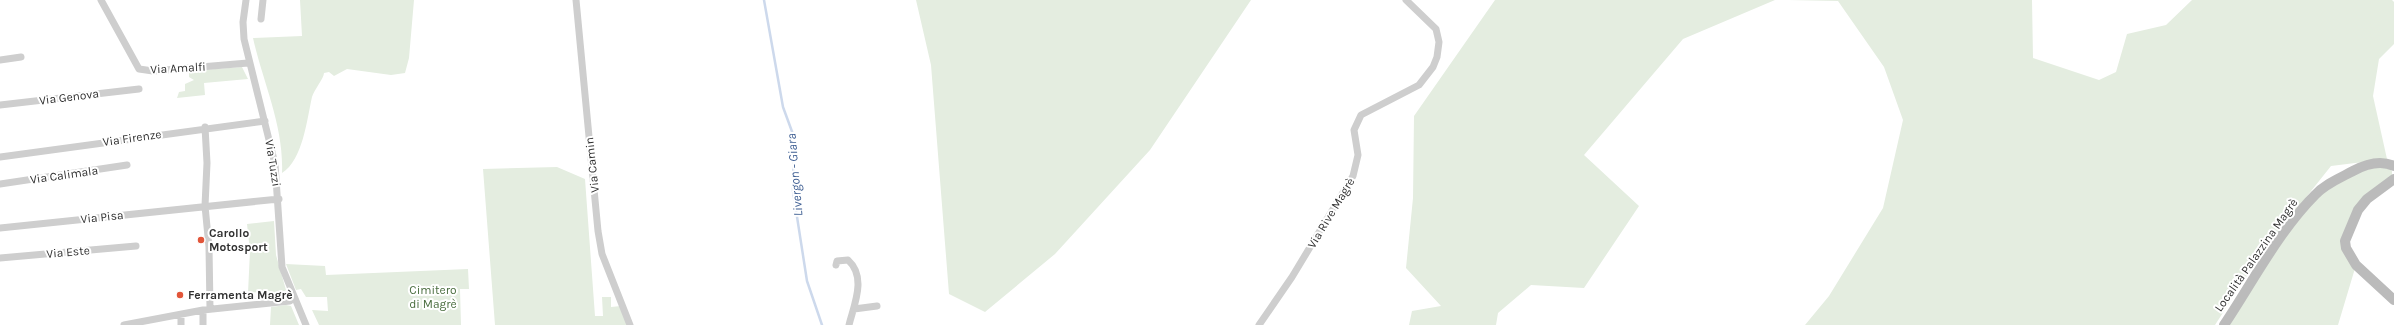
<svg xmlns="http://www.w3.org/2000/svg" width="2394" height="325" viewBox="0 0 2394 325" font-family="Karla,sans-serif">
<style>
.green{fill:#e4ede0}
.lines{fill:none;stroke-linecap:round;stroke-linejoin:round}
.stream{stroke:#cdd9ec;stroke-width:2.5}
.street{stroke:#cecece;stroke-width:7}
.secondary{stroke:#bbb;stroke-width:10}
.poi-dot{fill:#e25539;stroke:#fff;stroke-width:1.5}
.labels{text-anchor:middle;stroke-width:4;stroke-linejoin:round;paint-order:stroke}
.street-label{font-size:12px;fill:#313131;stroke:#fff}
.poi-label{font-size:12px;font-weight:bold;fill:#313131;stroke:#fff;text-anchor:start}
.park-label{font-size:12px;fill:#496d3e;stroke:#fff}
.water-label{font-size:13px;font-style:italic;fill:#3f5f93;stroke:#fff}
</style>
<rect width="100%" height="100%" fill="#fff"/>
<!-- green -->
<path class="green" d="M300 0H414L409 58 405 73 391 75 347 69 334 76 329 72 324 73C324 78 314 90 312 97 307 119 303 160 282 173 284 126 263 83 253 38L302 36Z
M916 0H1251L1150 150 1055 254 985 312 949 294 931 65Z
M1495 0H1775L1683 39 1584 155 1639 206 1584 288 1531 285 1498 313 1496 325H1409L1412 311 1441 306 1406 268 1413 198 1414 116Z
M1788 0H2032L2033 58 2099 80 2116 72 2127 34 2166 25 2192 0H2392L2394 2V44L2379 59 2373 96 2387 159 2331 166 2261 254 2215 325H1805L1829 296 1883 208 1903 120 1884 67 1838 1Z
M242 67 248 79 204 83 205 95 177 98 179 92 185 91V84L194 80 189 77V71Z
M2385 165 2392 171V181L2367 200 2346 248 2356 265 2338 325H2227L2245 294 2315 195 2360 168Z
M557 167 585 179 595 316H603L602 297H611V307L621 306 628 325H495L483 169Z
M274 221 276 255 286 290 280 296 270 298 269 291 248 293 250 251 247 224Z
M286 264 325 266 326 275 468 269 469 289H460L461 325H319L312 310 328 311 327 297H306L301 289 296 290Z
M286 305 291 306 299 325H270L271 307Z"/>
<g class="lines">
<!-- stream -->
<path class="stream" d="M764 0 783 107 794 137 793 191 807 281 822 325"/>
<!-- street -->
<path class="street" d="M101 0 139 69 153 71 248 63
M246 0 243 22 244 39 275 164 282 267 306 325
M576 0 598 231 602 254 630 325
M261 19 263 0
M0 60 21 57
M0 105 139 89
M205 127 207 163 205 206 209 247 210 309
M0 157 265 121
M0 184 127 165
M0 228 279 199
M0 258 136 246
M836 265 837 261 848 260C867 277 854 305 849 325
M854 309 877 306
M124 325 203 310 290 301 292 294
M181 325V315
M203 325V310
M1259 325 1292 277 1353 176 1358 155 1354 130 1361 115 1419 85 1433 67 1437 57 1439 42 1436 29 1406 0"/>
<!-- secondary -->
<path class="secondary" d="M2394 179 2367 199 2358 210 2345 241 2346 248 2356 265 2394 300
M2224 325C2252 283 2279 231 2315 195 2325 184 2340 178 2353 171 2366 164 2381 160 2394 166"/>
</g>
<!-- markers -->
<g class="poi-dot">
<circle cx="201" cy="240" r="4"/>
<circle cx="180" cy="295" r="4"/>
</g>
<g class="labels">
<!-- street labels -->
<g class="street-label">
<text transform="translate(178 68) rotate(-3)" y="4">Via Amalfi</text>
<text transform="translate(69 97) rotate(-7)" y="4">Via Genova</text>
<text transform="translate(132 138) rotate(-8)" y="4">Via Firenze</text>
<text transform="translate(273 163) rotate(81)" y="4">Via Tuzzi</text>
<text transform="translate(592 165) rotate(-96)" y="4">Via Camin</text>
<text transform="translate(64 175) rotate(-8)" y="4">Via Calimala</text>
<text transform="translate(1331 213) rotate(-59)" y="4">Via Rive Magrè</text>
<text transform="translate(102 217) rotate(-6)" y="4">Via Pisa</text>
<text transform="translate(68 252) rotate(-5)" y="4">Via Este</text>
<text transform="translate(2256 255) rotate(-55)" y="4">Località Palazzina Magrè</text>
</g>
<!-- poi labels -->
<g class="poi-label">
<text x="209" y="237">Carollo<tspan x="209" dy="14">Motosport</tspan></text>
<text x="188" y="299">Ferramenta Magrè</text>
</g>
<!-- park labels -->
<g class="park-label">
<text x="433" y="294">Cimitero<tspan x="433" dy="14">di Magrè</tspan></text>
</g>
<!-- water labels -->
<g class="water-label">
<text transform="translate(794 175) rotate(-95)" y="5">Livergon - Giara</text>
</g>
</g>
</svg>
